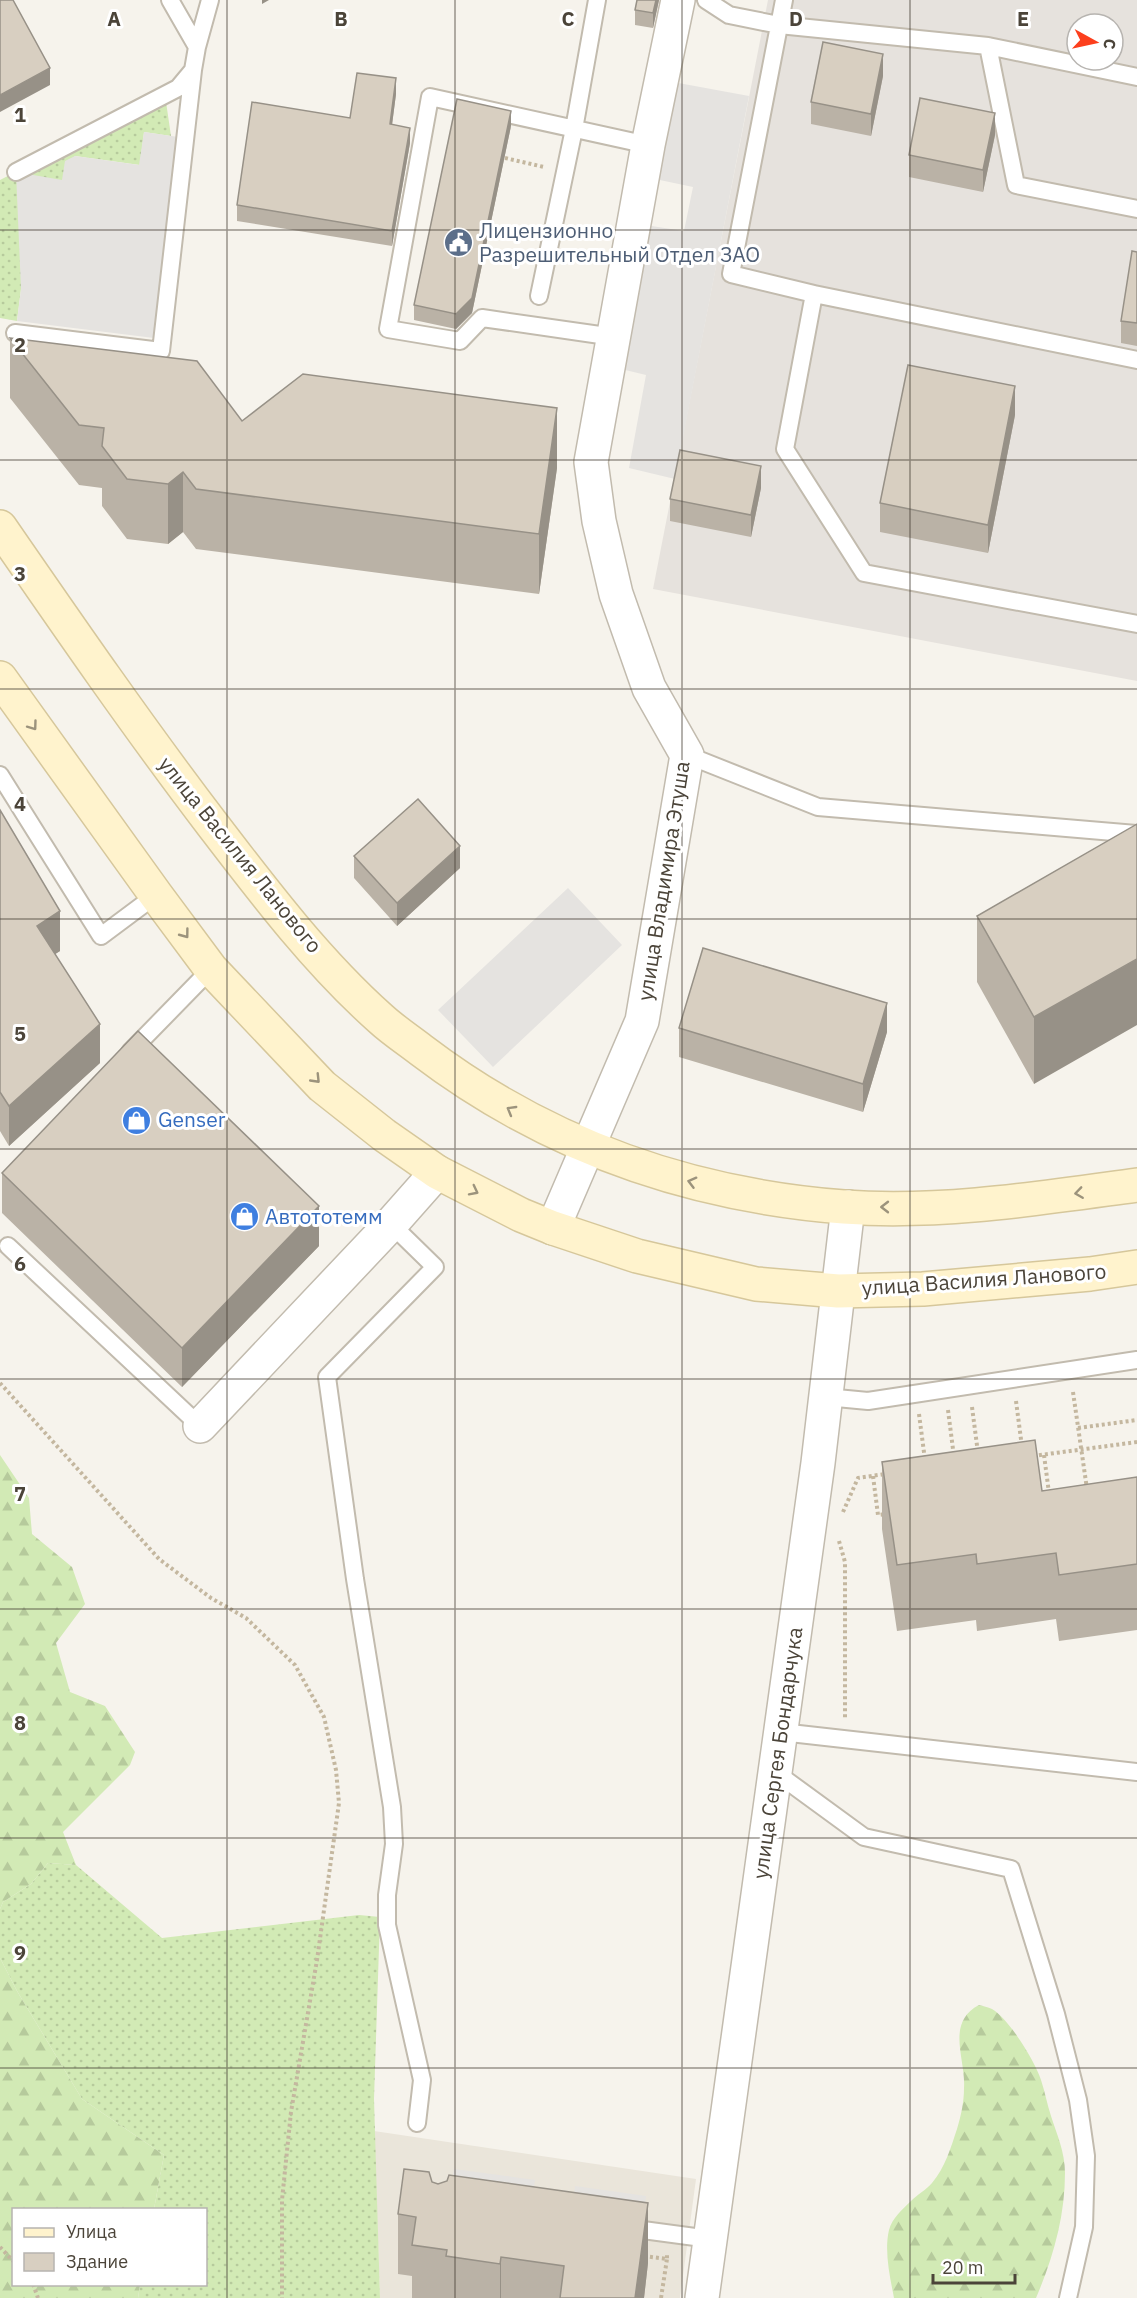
<svg xmlns="http://www.w3.org/2000/svg" width="1137" height="2298" viewBox="0 0 1137 2298" font-family="'IBM Plex Sans',sans-serif">
<style>
.residential{fill:#eae5da}
.industrial{fill:#e6e2dd;fill-rule:evenodd}
.grass{fill:url(#grass-dots)}
.forest{fill:url(#forest-firs)}
.parking{fill:#e5e3e0}
.lines{fill:none;stroke-linecap:round;stroke-linejoin:round}
.lane-casing{stroke:#c2bbae;stroke-width:20}
.street-casing{stroke:#c2bbae;stroke-width:36}
.secondary-casing{stroke:#d6c79b;stroke-width:36}
.path{stroke:#c4b79f;stroke-width:4;stroke-dasharray:3 3;stroke-linecap:butt}
.lane{stroke:#fff;stroke-width:16}
.street{stroke:#fff;stroke-width:33}
.secondary{stroke:#fff3cd;stroke-width:33}
.wall{fill:#bab2a6}
.shaded-wall{fill:#979187}
.building{fill:#d8cfc1;stroke:#979187;stroke-width:1.5}
.oneway{stroke:#9c937c}
.grid{fill:none;stroke:#4b4439;stroke-width:1.5;stroke-opacity:0.55}
.labels{text-anchor:middle;stroke-width:6;stroke-linejoin:round;paint-order:stroke}
.service-label{font-size:21px;fill:#4e5e75;stroke:#fff;text-anchor:start}
.street-label{font-size:21px;fill:#4b4439;stroke:#fff}
.shop-label{font-size:21px;fill:#366cbe;stroke:#fff;text-anchor:start}
.grid-label{font-size:20px;text-anchor:middle;font-weight:bold;fill:#4b4439;stroke:#fff;stroke-width:6;stroke-linejoin:round;paint-order:stroke}
</style>
<defs>
<pattern id="grass-dots" width="8" height="8" patternUnits="userSpaceOnUse" patternTransform="scale(1.5)"><rect width="8" height="8" fill="#d2eab5"/><path d="M2 2h.1M6 6h.1" fill="none" stroke="#b6ca9c" stroke-width="1.8" stroke-linecap="round"/></pattern>
<pattern id="forest-firs" width="22" height="20" patternUnits="userSpaceOnUse" patternTransform="scale(1.5)"><rect width="22" height="20" fill="#d2eab5"/><path d="M5 1l3.5 6h-7zM16 11l3.5 6h-7z" fill="#b6ca9c"/></pattern>
</defs>
<rect width="100%" height="100%" fill="#f6f3ec"/>
<!-- residential -->
<path class="residential" d="M374 2131 696 2179 680 2298H380Z"/>
<!-- industrial -->
<path class="industrial" d="M768 0H1137V681L653 589ZM1077 24H1113V60H1077Z"/>
<!-- grass -->
<path class="grass" d="M165 95 171 136 144 132 140 165 75 156 63 180 21 289 17 321 0 318V180Z
M48 1863 76 1865 162 1938 359 1915 380 1917 374 2099 380 2298H138L140 2285 206 2284V2210L154 2209 164 2155 82 2099 17 1991 0 1958V1909L3 1902 31 1884Z"/>
<!-- forest -->
<path class="forest" d="M0 1455 29 1498 32 1534 72 1567 85 1604 56 1643 70 1692 105 1706 135 1752 130 1765 63 1832 76 1865 48 1863 31 1884 3 1902 0 1909Z
M0 1958 17 1991 82 2099 164 2155 154 2209 14 2210V2284L140 2285 138 2298H0Z
M979 2005C983 2006 988 2007 992 2009 1009 2019 1035 2061 1041 2080 1045 2092 1047 2104 1051 2116 1057 2135 1065 2152 1065 2173 1065 2217 1053 2258 1036 2298H894C890 2277 884 2251 889 2230 892 2218 903 2209 911 2201 918 2194 926 2190 932 2183 945 2168 951 2147 957 2129 961 2116 964 2102 964 2088 966 2059 945 2023 979 2005Z"/>
<!-- parking -->
<path class="parking" d="M673 82 749 96 675 479 629 468 646 375 617 368 645 225 684 231 693 187 655 179Z
M144 132 185 138 162 339 17 321 21 289 16 172 62 180 65 161 75 156 139 165Z
M568 888 622 945 493 1067 438 1010Z
M454 2169 535 2180 532 2202 451 2191Z
M575 2186 646 2196 643 2218 572 2208Z"/>
<g class="lines">
<defs>
<path id="lane" d="M706 0 729 15 779 25 988 46 1137 77
M784 0 731 274 814 294
M988 46 1016 185 1137 209
M197 47 210 0
M16 172 178 88 193 70 197 47 170 0
M539 296 574 129 597 0
M15 333 161 351 193 70
M614 337 482 318 460 341 388 329 430 97 648 145
M1137 360 814 294 785 449 864 573 1137 624
M687 755 818 807 1137 834
M0 775 101 936 156 895
M130 1052 211 969
M391 1224 435 1267 327 1377 355 1579 392 1807 394 1844 387 1895V1925L422 2080 417 2123
M8 1246 200 1426
M826 1397 868 1401 1137 1360
M781 1732 1137 1772
M775 1772 864 1837 1011 1869 1056 2014 1078 2100 1086 2156 1084 2227 1068 2298
M628 2228 710 2239"/>
<path id="street" d="M553 1228 642 1021 687 755 649 688 616 594 599 521 591 462 648 145 678 0
M200 1426 391 1224 437 1172
M702 2298 818 1463 848 1207"/>
<path id="secondary" d="M0 527C69 627 138 727 212 824 264 892 317 962 381 1019 393 1030 408 1040 421 1050 546 1145 688 1195 844 1207 942 1214 1041 1198 1137 1185
M0 678 156 895 211 969 322 1086 384 1135 437 1172 521 1215 553 1228 637 1256 756 1284 838 1291 923 1289 1090 1274 1137 1267"/>
</defs>
<!-- lane casing -->
<use href="#lane" class="lane-casing"/>
<!-- street casing -->
<use href="#street" class="street-casing"/>
<!-- secondary casing -->
<use href="#secondary" class="secondary-casing"/>
<!-- path -->
<path class="path" d="M505 158 544 167
M0 1383 159 1559 211 1598 246 1618 295 1665 324 1717 336 1770 339 1803 317 1960 291 2112 282 2200V2298
M1073 1392 1087 1489
M1016 1401 1022 1447
M972 1407 978 1453
M948 1410 954 1457
M919 1414 925 1460
M1078 1428 1137 1420
M1044 1455 1049 1493
M1033 1456 1137 1442
M873 1476 878 1515 886 1514
M843 1512 858 1478 885 1474
M839 1541 845 1562V1719
M0 2247 14 2262
M644 2256 667 2259V2253
M33 2284 38 2298
M661 2298 667 2259"/>
<!-- lane -->
<use href="#lane" class="lane"/>
<!-- street -->
<use href="#street" class="street"/>
<!-- secondary -->
<use href="#secondary" class="secondary"/>
</g>
<!-- wall -->
<path class="wall" d="M637 0H659L653 28 635 25V10Z
M883 76 871 136 811 124V102Z
M396 94 392 125 410 143 392 246 237 221V205L350 118Z
M511 126 472 313 456 329 414 320V305Z
M995 135 983 192 909 177V155Z
M1137 252V346L1121 343V321Z
M10 338 242 421 557 468 539 594 196 549 183 532 168 544 127 539 102 506V488L79 485 10 398Z
M1015 415 988 553 880 532V503Z
M761 488 751 537 670 521V499Z
M0 810 60 951 55 954 100 1063 9 1146 0 1131Z
M1137 824 1034 1084 977 982V916Z
M354 856 460 868 397 926 354 878Z
M679 1028 887 1032 863 1112 679 1057Z
M2 1173 319 1246 182 1387 2 1213Z
M882 1462 1042 1491 1137 1477V1630L1059 1641 1056 1619 977 1631 976 1620 897 1631 882 1529Z
M432 2182 648 2263 644 2298H412V2276L398 2274V2214Z"/>
<!-- shaded-wall -->
<path class="shaded-wall" d="M262 0H269L262 4Z
M656 0H659L653 28V13Z
M883 54V76L871 136V114Z
M50 68V85L0 112V95Z
M396 78V94L390 140V124Z
M511 111V126L472 313 456 329V314Z
M995 113V135L983 192V170Z
M410 128V143L392 246V231Z
M1015 386V415L988 553V525Z
M557 408V468L539 594V534Z
M761 466V488L751 537V515Z
M183 472V532L168 544V484Z
M460 846V868L397 926V903Z
M60 911V951L37 966V926Z
M1137 959V1025L1034 1084V1017Z
M887 1003V1032L863 1112V1084Z
M100 1024V1063L9 1146V1106Z
M319 1206V1246L182 1387V1348Z
M648 2203V2263L644 2298H635Z
M501 2257V2298H500V2264Z"/>
<!-- building -->
<path class="building" d="M0 0H13L50 68 0 95Z
M637 0H656L653 13 635 10Z
M823 42 883 54 871 114 811 102Z
M357 73 396 78 390 124 410 128 392 231 237 205 252 102 350 118Z
M920 98 995 113 983 170 909 155Z
M457 99 511 111 472 298 456 314 414 305Z
M1132 251 1137 252V323L1121 321Z
M10 338 197 361 242 421 303 374 557 408 539 534 196 489 183 472 168 484 127 479 102 446 104 428 79 425Z
M908 365 1015 386 988 525 880 503Z
M680 450 761 466 751 515 670 499Z
M418 799 460 846 397 903 354 856Z
M0 810 60 911 37 926 100 1024 9 1106 0 1092Z
M1137 824V959L1034 1017 977 916Z
M703 948 887 1003 863 1084 679 1028Z
M138 1031 319 1206 182 1348 2 1173Z
M1035 1440 1042 1491 1137 1477V1564L1059 1575 1056 1553 977 1564 976 1554 897 1565 882 1462Z
M404 2169 429 2172 432 2182 438 2184 447 2181 449 2175 648 2203 635 2298H560L564 2266 501 2257 500 2264 446 2256 447 2250 412 2245 416 2217 398 2214Z"/>
<!-- one-way arrows -->
<defs><path id="oneway-chevron" d="M-2-3.5L2.5 0L-2 3.5" fill="none" stroke-width="1.6" stroke-linecap="round" stroke-linejoin="round" transform="scale(1.5)"/></defs>
<g class="oneway">
<use href="#oneway-chevron" transform="translate(33 726) rotate(54)"/>
<use href="#oneway-chevron" transform="translate(185 934) rotate(53)"/>
<use href="#oneway-chevron" transform="translate(316 1079) rotate(46)"/>
<use href="#oneway-chevron" transform="translate(511 1110) rotate(-150)"/>
<use href="#oneway-chevron" transform="translate(692 1182) rotate(-165)"/>
<use href="#oneway-chevron" transform="translate(474 1191) rotate(27)"/>
<use href="#oneway-chevron" transform="translate(1079 1193) rotate(172)"/>
<use href="#oneway-chevron" transform="translate(885 1207) rotate(-180)"/>
</g>
<!-- grid -->
<path class="grid" d="M227 0V2298M455 0V2298M682 0V2298M910 0V2298M0 230H1137M0 460H1137M0 689H1137M0 919H1137M0 1149H1137M0 1379H1137M0 1609H1137M0 1838H1137M0 2068H1137"/>
<!-- icons -->
<defs>
<symbol id="civic-disc" viewBox="-11 -11 22 22"><circle r="9.5" fill="#5c6f8a" stroke="#fff"/><path d="M-.6-6.5H3V-4.5H.6V-3L4-1V1h2V6H-6V1h2V-1L-.6-3ZM-1.2 2.5V6h2.4V2.5Z" fill="#fff"/></symbol>
<symbol id="shop-disc" viewBox="-11 -11 22 22"><circle r="9.5" fill="#3f7fe0" stroke="#fff"/><path d="M-5-2.5h2.3a2.7 3.5 0 0 1 5.4 0H5L5.5 6h-11ZM-1.5-2.5h3a1.5 2.3 0 0 0-3 0Z" fill="#fff"/></symbol>
</defs>
<g fill-rule="evenodd">
<use href="#civic-disc" x="442" y="226" width="33" height="33"/>
<use href="#shop-disc" x="120" y="1104" width="33" height="33"/>
<use href="#shop-disc" x="228" y="1200" width="33" height="33"/>
</g>
<g class="labels">
<!-- service labels -->
<g class="service-label">
<text x="479" y="238">Лицензионно<tspan x="479" dy="24">Разрешительный Отдел ЗАО</tspan></text>
</g>
<!-- street labels -->
<g class="street-label">
<text transform="translate(240 855) rotate(51)" y="7">улица Василия Ланового</text>
<text transform="translate(664 881) rotate(-81)" y="7">улица Владимира Этуша</text>
<text transform="translate(984 1280) rotate(-4)" y="7">улица Василия Ланового</text>
<text transform="translate(778 1753) rotate(-82)" y="7">улица Сергея Бондарчука</text>
</g>
<!-- shop labels -->
<g class="shop-label">
<text x="158" y="1127">Genser</text>
<text x="265" y="1224">Автототемм</text>
</g>
</g>
<g class="grid-label">
<text x="114" y="26">A</text>
<text x="341" y="26">B</text>
<text x="568" y="26">C</text>
<text x="796" y="26">D</text>
<text x="1023" y="26">E</text>
<text x="20" y="122">1</text>
<text x="20" y="352">2</text>
<text x="20" y="581">3</text>
<text x="20" y="811">4</text>
<text x="20" y="1041">5</text>
<text x="20" y="1271">6</text>
<text x="20" y="1501">7</text>
<text x="20" y="1730">8</text>
<text x="20" y="1960">9</text>
</g>
<!-- legend -->
<rect x="12" y="2208" width="195" height="78" fill="#ffffff" stroke="#b7b4b0" stroke-width="1.5"/>
<rect x="24" y="2228" width="30" height="9" fill="#fff3cd" stroke="#b7b4b0" stroke-width="1.5"/>
<text x="66" y="2238" font-size="18" fill="#4b4439">Улица</text>
<rect x="24" y="2253" width="30" height="18" fill="#d8cfc1" stroke="#b7b4b0" stroke-width="1.5"/>
<text x="66" y="2268" font-size="18" fill="#4b4439">Здание</text>
<!-- north arrow -->
<g transform="translate(1095 42) rotate(98)"><circle r="28" fill="#ffffff" stroke="#b7b4b0" stroke-width="1.5"/>
<path d="M0-4.5L10 22L0 15L-10 22Z" fill="#fc3f1d"/>
<text y="-9" font-size="16" font-weight="bold" text-anchor="middle" fill="#4b4439">С</text>
</g>
<!-- scale -->
<path d="M933 2274v9h82v-9" fill="none" stroke="#4b4439" stroke-width="3"/>
<text x="942" y="2274" font-size="18" fill="#4b4439" stroke="#ffffff" stroke-width="4.5" paint-order="stroke">20 m</text>
</svg>
